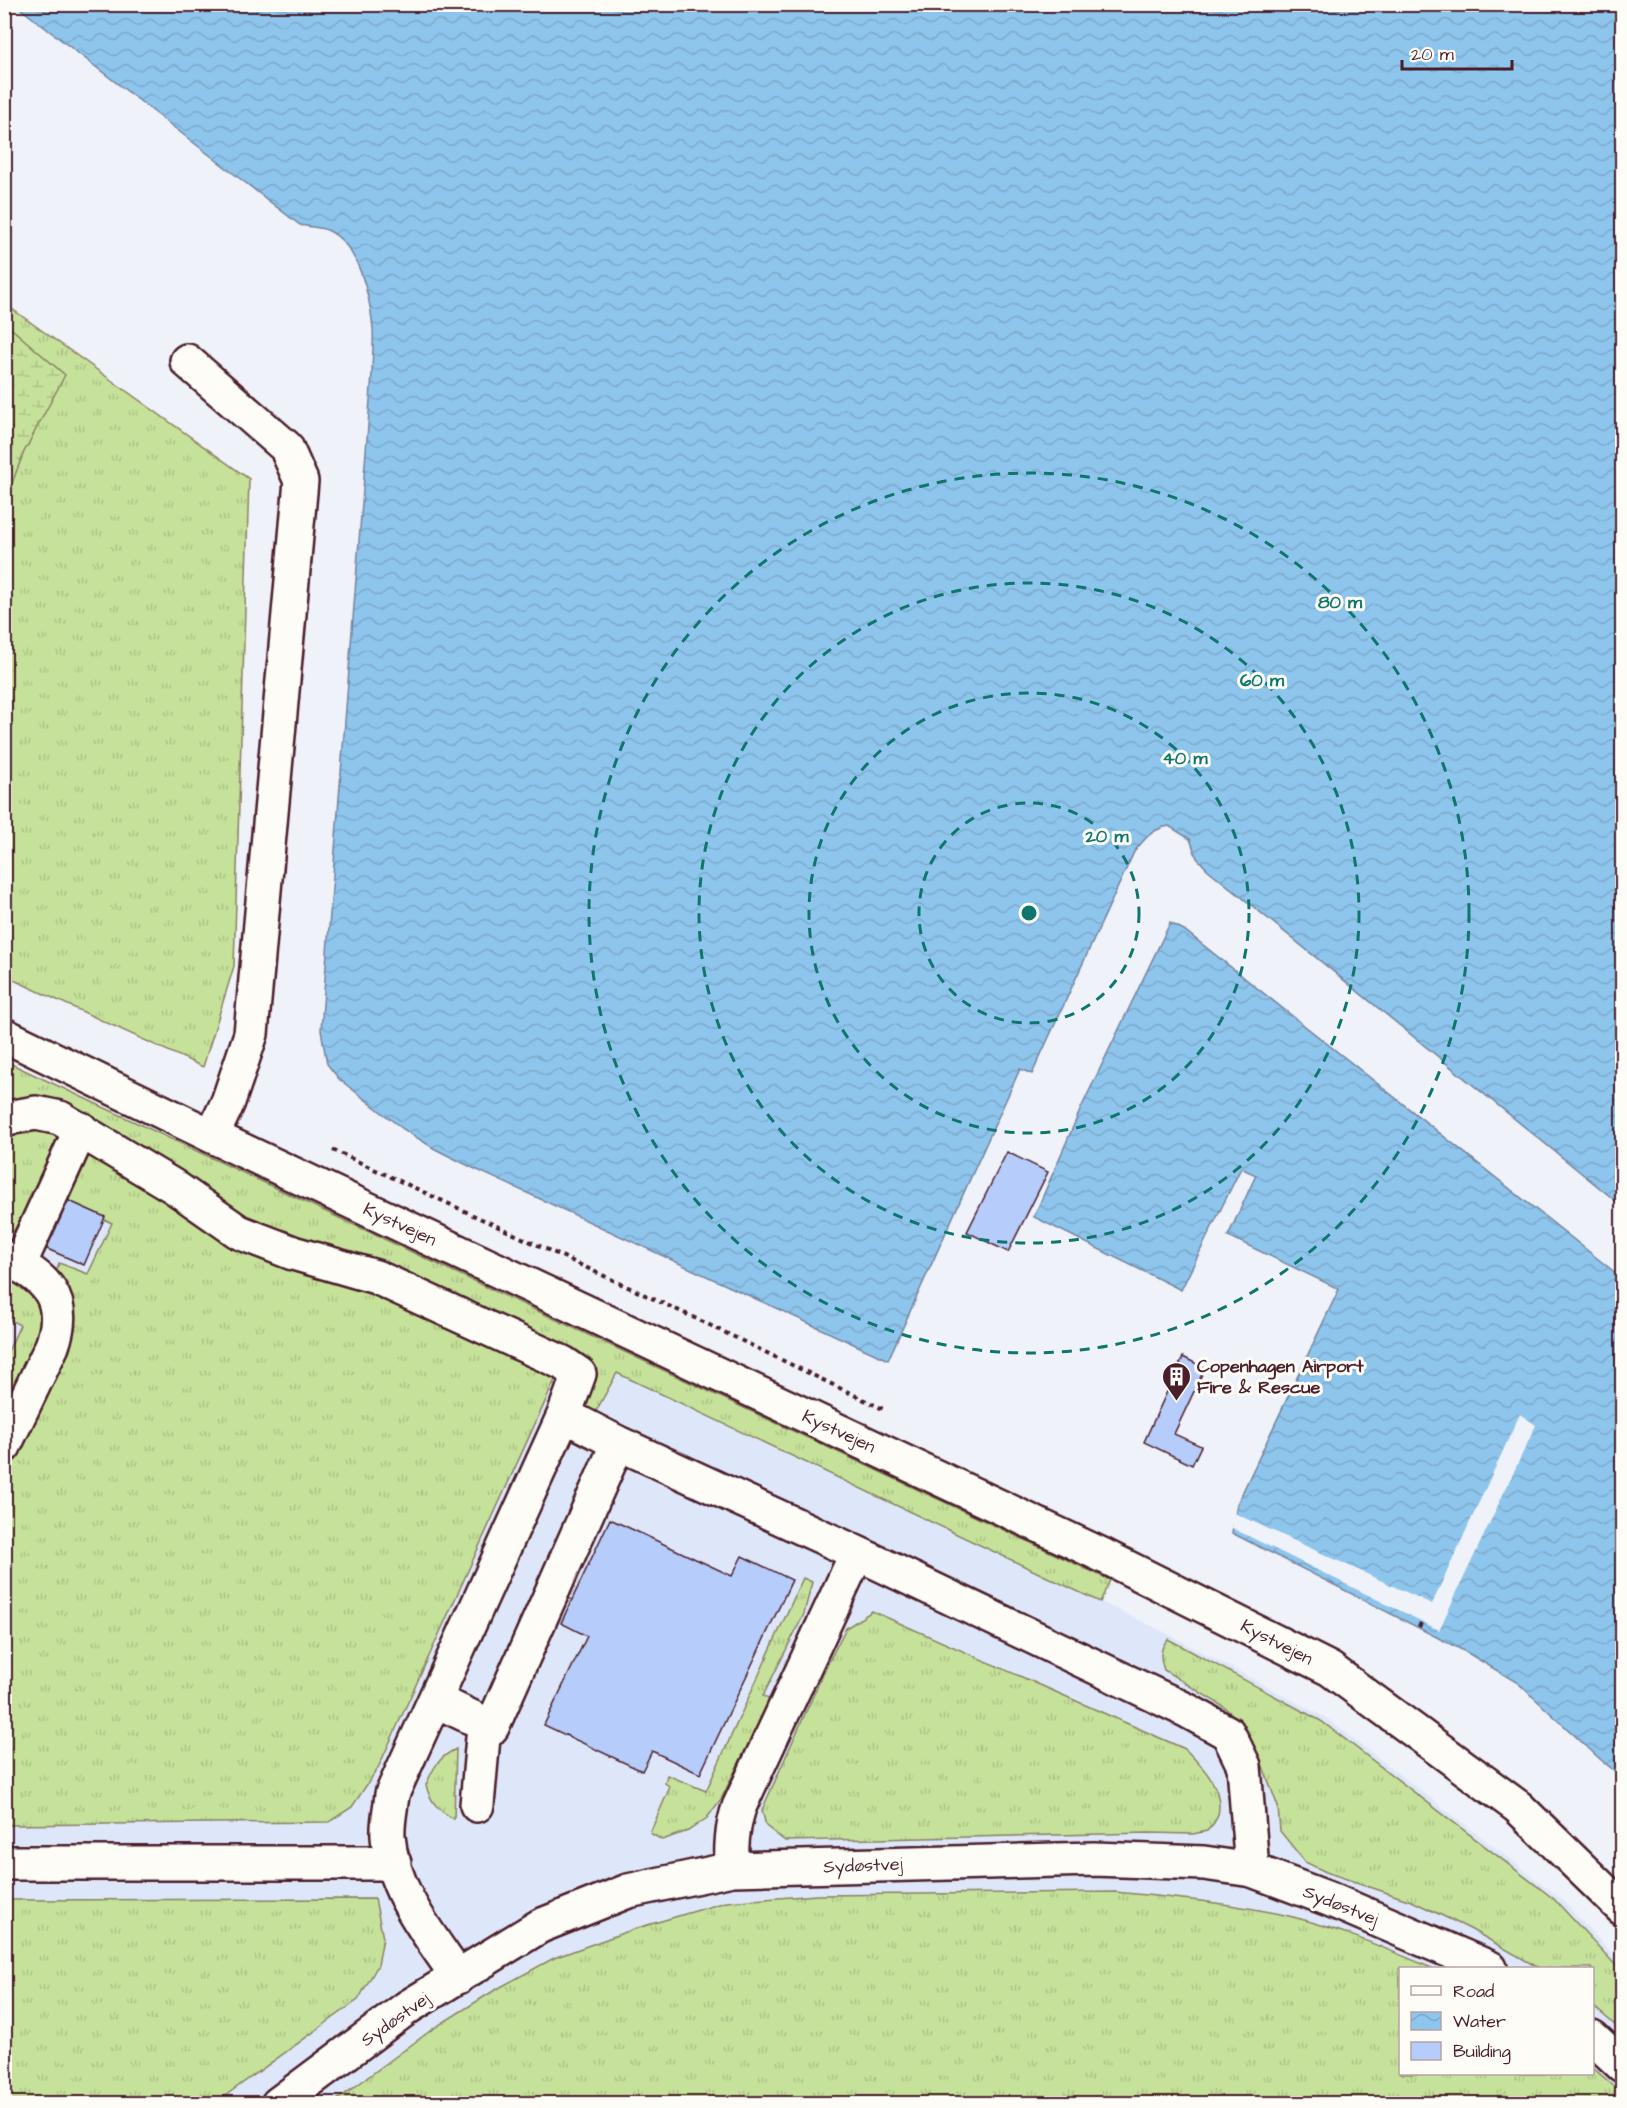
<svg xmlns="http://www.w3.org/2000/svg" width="1627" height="2108" viewBox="0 0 1627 2108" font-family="'Architects Daughter',sans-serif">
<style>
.built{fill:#dee7f9;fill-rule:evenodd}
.grass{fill:url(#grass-tufts);stroke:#888062;stroke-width:1.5}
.wetland{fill:url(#wetland-marsh);stroke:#888062;stroke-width:1.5}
.water{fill:url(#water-waves);stroke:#73839f;stroke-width:1.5}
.pier{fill:#eff2f8}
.building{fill:#b6ccfb;stroke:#4a1f2b;stroke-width:1.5}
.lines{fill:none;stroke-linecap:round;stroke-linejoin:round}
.minor-casing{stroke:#4a1f2b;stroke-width:38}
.path{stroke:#4a1f2b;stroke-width:4;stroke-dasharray:4.5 4.5;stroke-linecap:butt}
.minor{stroke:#fdfcf7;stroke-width:33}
.ring{fill:none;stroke:#0f766e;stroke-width:3;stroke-dasharray:10 8}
.labels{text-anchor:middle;stroke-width:6;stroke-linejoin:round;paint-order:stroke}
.street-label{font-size:18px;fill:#4a1f2b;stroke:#fdfcf7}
.poi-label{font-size:18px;font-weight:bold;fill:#4a1f2b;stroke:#fdfcf7;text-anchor:start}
.centre{fill:#0f766e;stroke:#fdfcf7;stroke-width:3}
.ring-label{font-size:18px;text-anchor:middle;font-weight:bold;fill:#0f766e;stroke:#fdfcf7;stroke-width:6;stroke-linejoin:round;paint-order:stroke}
</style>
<defs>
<pattern id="grass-tufts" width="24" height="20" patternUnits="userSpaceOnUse" patternTransform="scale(1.5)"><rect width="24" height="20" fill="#c6e29a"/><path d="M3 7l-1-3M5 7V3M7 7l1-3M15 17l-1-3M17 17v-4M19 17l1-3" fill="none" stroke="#acc185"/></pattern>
<pattern id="wetland-marsh" width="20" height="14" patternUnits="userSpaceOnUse" patternTransform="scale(1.5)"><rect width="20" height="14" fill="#c6e29a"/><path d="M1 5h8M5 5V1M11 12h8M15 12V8" fill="none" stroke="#acc185"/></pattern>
<pattern id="water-waves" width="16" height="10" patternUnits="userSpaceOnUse" patternTransform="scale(1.5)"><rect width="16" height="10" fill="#8ec5ec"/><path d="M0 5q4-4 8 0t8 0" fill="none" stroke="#7ca9cb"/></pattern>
</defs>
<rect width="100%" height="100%" fill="#eff2f8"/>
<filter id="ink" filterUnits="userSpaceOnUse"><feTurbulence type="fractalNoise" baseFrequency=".0167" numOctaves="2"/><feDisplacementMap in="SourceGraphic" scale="12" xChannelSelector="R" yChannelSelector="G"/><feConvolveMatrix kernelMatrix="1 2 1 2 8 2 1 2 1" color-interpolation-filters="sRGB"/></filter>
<g filter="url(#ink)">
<!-- built -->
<path class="built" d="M4 1083 1160 1630 1326 1718 1558 1896 1622 1964V2103H5ZM1400 1968H1592V2074H1400Z"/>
<!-- grass -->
<path class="grass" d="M5 304 249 479 234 966 203 1067 5 976Z
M5 1061 1110 1580 1100 1602 617 1373 590 1422 576 1416 594 1375 313 1249 5 1104Z
M41 1127 62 1137 14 1231H5V1131Z
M84 1147 378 1286 560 1369 378 1768 352 1807 329 1822 5 1825V1479L76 1326 69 1301 54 1278 59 1263 88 1274 112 1223 57 1199Z
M5 1271 32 1286 48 1321 5 1426V1358L20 1325 5 1317Z
M803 1578 812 1582 804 1614 763 1696 770 1700 721 1799 707 1818 688 1831 662 1840 650 1833 670 1787 665 1783 667 1775 706 1791Z
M872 1611 1185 1749C1203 1767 1224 1788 1218 1815 1216 1821 1211 1827 1207 1831L1193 1834 1149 1833 785 1841 766 1826 762 1810 826 1667 846 1628Z
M1168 1639 1321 1721 1554 1899 1622 1972V2031L1593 2006 1592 1968H1539L1470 1929 1414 1902 1326 1872 1305 1862 1280 1831 1278 1807 1261 1761 1243 1724 1224 1707 1164 1670C1160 1658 1159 1649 1168 1639Z
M456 1749 454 1819C439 1811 430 1802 426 1785 433 1768 439 1757 456 1749Z
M1115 1892C1175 1898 1235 1903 1293 1917 1341 1929 1386 1949 1432 1968H1400V2074H1592L1593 2068 1622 2093V2103H333L434 2028 495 1990 554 1958 634 1929 726 1902 817 1895Z
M375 1899 383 1938 378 1965 358 2000 215 2103H5V1900Z"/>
<!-- wetland -->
<path class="wetland" d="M5 323 65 375 24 452 5 501Z"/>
<!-- water -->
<path class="water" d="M16 5H1622V1206L1207 869 1197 858 1190 839 1169 826C1152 829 1145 838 1134 852L1032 1074 1020 1069 888 1360 471 1167 435 1149 403 1129 339 1079 327 1064 321 1030 372 374C372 359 374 343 373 328 370 297 359 244 327 230 319 227 309 227 300 225Z
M1170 923 1184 930 1622 1278V1777L1600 1759 1518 1683 1466 1652 1232 1533 1237 1504 1339 1289 1228 1236 1256 1175 1241 1168 1181 1290 1034 1217 1082 1106Z"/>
<!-- pier -->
<path class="pier" d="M1520 1414 1536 1425 1439 1630 1232 1528 1234 1513 1432 1604Z"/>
<!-- building -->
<path class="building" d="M1007 1152 1048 1172 1008 1252 967 1232Z
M67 1200 105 1217 84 1265 45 1248Z
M1183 1357 1205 1368 1174 1434 1201 1446 1192 1465 1144 1442Z
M610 1519 732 1576 742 1556 792 1580 700 1774 652 1751 642 1771 544 1725 587 1636 561 1623Z"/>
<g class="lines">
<defs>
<path id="minor" d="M187 361 286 447 301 481 251 1034 228 1102 212 1136
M4 1035 212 1136 1104 1556 1330 1669 1518 1807 1622 1908
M4 1121 13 1117 36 1113 60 1118 173 1186 239 1232 293 1253 376 1277 563 1363 579 1374 564 1415
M4 1258C46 1276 69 1299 52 1346L4 1446
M19 1265 81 1129
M435 1700 492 1727 618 1443 857 1553 1186 1710 1228 1733 1244 1766 1252 1870
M477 1805 483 1737 492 1727
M4 1863H394
M732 1869C731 1846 732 1828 739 1807L857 1553
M458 1977C428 1933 392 1890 388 1836 387 1822 391 1807 392 1794L564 1415 618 1443
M1592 2037 1622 2065
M278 2104 408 2007 540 1926 628 1891 732 1869 1094 1859 1204 1863 1252 1870 1329 1899 1490 1968"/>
</defs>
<!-- minor casing -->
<use href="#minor" class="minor-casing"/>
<!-- path -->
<path class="path" d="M333 1150 699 1320 883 1409
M1419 1627 1422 1621"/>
<!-- minor -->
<use href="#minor" class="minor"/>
</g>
</g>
<!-- distance rings -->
<g class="ring">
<circle cx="1029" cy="913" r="110"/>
<circle cx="1029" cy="913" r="220"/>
<circle cx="1029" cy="913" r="330"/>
<circle cx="1029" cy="913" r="440"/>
</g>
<!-- icons -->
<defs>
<symbol id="building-pin" viewBox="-11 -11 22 30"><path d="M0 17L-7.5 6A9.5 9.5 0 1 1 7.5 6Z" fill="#4a1f2b" stroke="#fdfcf7"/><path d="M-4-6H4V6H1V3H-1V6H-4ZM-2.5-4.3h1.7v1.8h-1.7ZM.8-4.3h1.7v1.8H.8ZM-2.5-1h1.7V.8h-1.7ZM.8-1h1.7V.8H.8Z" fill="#fff"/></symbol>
</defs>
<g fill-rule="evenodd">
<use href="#building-pin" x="1160" y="1360" width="33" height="45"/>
</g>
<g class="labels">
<!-- street labels -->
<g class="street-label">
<text transform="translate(400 1224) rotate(25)" y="6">Kystvejen</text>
<text transform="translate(839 1431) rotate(25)" y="6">Kystvejen</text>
<text transform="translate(1277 1642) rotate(27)" y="6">Kystvejen</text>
<text transform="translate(863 1865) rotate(-2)" y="6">Sydøstvej</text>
<text transform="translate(1341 1905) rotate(22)" y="6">Sydøstvej</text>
<text transform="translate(395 2019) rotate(-35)" y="6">Sydøstvej</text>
</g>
<!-- poi labels -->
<g class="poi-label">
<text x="1197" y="1372">Copenhagen Airport<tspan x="1197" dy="21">Fire &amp; Rescue</tspan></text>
</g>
</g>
<circle cx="1029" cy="913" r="9" class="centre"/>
<g class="ring-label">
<text x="1340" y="608">80 m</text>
<text x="1262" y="686">60 m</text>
<text x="1185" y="764">40 m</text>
<text x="1107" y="842">20 m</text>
</g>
<!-- margin -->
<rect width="1627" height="2108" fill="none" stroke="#fdfcf7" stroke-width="24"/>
<rect x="12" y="12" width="1603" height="2084" fill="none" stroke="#4a1f2b" stroke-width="2" filter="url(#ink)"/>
<!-- legend -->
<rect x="1399" y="1967" width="195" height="108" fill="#fdfcf7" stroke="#b5a4a5" stroke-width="1.5"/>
<rect x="1411" y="1986" width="30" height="9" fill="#fdfcf7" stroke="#b5a4a5" stroke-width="1.5"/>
<text x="1453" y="1997" font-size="18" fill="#4a1f2b">Road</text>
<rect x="1411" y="2012" width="30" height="18" fill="url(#water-waves)" stroke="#b5a4a5" stroke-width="1.5"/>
<text x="1453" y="2027" font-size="18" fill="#4a1f2b">Water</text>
<rect x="1411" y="2042" width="30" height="18" fill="#b6ccfb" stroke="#b5a4a5" stroke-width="1.5"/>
<text x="1453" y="2057" font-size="18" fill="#4a1f2b">Building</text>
<!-- scale -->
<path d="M1402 60v9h110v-9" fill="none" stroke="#4a1f2b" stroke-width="3"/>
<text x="1411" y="60" font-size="18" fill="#4a1f2b" stroke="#fdfcf7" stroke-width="4.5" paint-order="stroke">20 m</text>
</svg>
